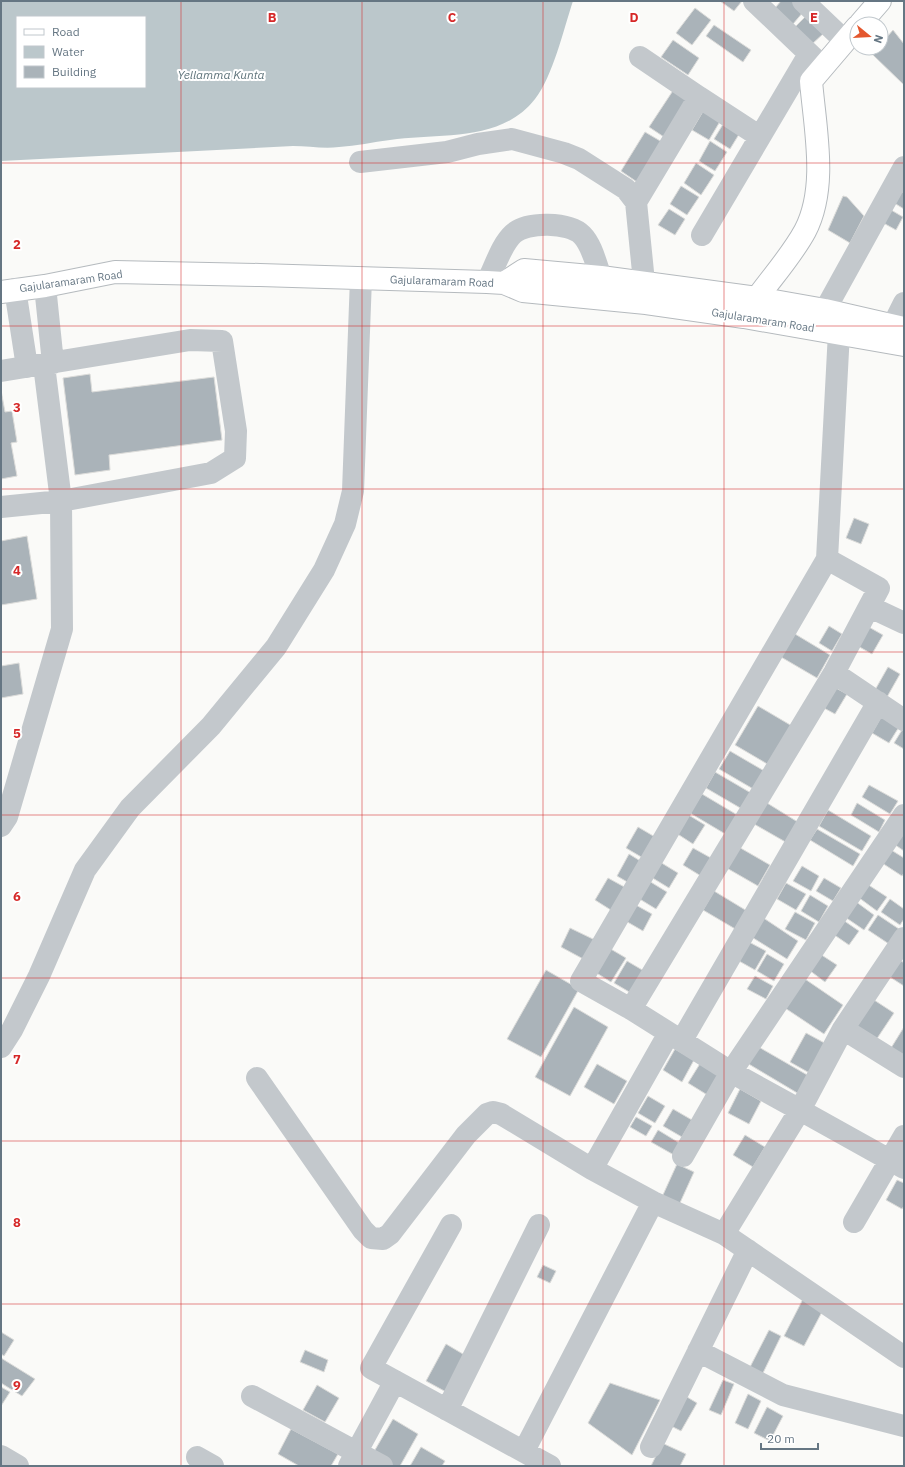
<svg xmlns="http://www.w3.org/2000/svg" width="905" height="1467" viewBox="0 0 905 1467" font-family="'IBM Plex Sans',sans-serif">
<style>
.water{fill:#bbc7cb;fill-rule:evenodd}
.building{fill:#aab3b9;stroke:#dcdcda}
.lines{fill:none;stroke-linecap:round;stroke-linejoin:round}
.major-casing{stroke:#b5babe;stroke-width:24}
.minor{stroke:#c3c8cc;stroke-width:22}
.major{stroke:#fff;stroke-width:22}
.grid{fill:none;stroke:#d62828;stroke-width:1;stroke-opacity:0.55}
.labels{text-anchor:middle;stroke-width:4;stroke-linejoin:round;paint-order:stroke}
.street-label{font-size:11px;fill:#657683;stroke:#fff}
.water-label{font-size:12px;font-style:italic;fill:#60757c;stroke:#fff}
.grid-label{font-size:13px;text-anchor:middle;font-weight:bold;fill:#d62828;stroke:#fff;stroke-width:4;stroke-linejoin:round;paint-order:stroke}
</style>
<rect width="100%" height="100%" fill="#fafaf8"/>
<!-- water -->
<path class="water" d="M1 1H573C563 31 553 76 535 99 501 143 438 133 390 140 373 142 356 146 339 147 324 149 308 146 293 146L1 161ZM17 17H145V87H17Z"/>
<!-- building -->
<path class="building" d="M720 1H742L734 11Z
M781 1H793L804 11 793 24 775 8Z
M695 8 711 20 692 45 676 33Z
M807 15 824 33 811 45 794 28Z
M714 25 751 50 743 62 706 36Z
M893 30 904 44V85L872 54 877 48H881V44Z
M673 40 699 58 688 75 661 57Z
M676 86 691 97 664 137 649 127Z
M705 108 722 118 709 140 692 130Z
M725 121 741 131 730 149 714 139Z
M645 132 662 142 637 182 621 171Z
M710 141 727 152 715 171 699 161Z
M696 163 714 175 701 195 684 183Z
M681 186 699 197 687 215 670 204Z
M898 189 904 193V209L891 201Z
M843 196 847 197 864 216 850 243 828 230Z
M886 207 903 217 896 230 878 220Z
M669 209 685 219 675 235 658 225Z
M90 374 92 392 214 377 222 440 109 455 110 470 75 475 63 378Z
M1 390 5 412 12 411 17 442 11 443 17 476 1 479Z
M854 518 869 524 861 544 846 538Z
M27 536 37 599 1 605V541Z
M829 626 842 634 832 651 819 643Z
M867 626 883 635 872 654 856 645Z
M795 634 830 655 817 678 781 657Z
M19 663 23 694 1 698V666Z
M888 667 900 674 887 697 875 690Z
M834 687 847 694 835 714 822 707Z
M758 706 792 726 769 765 735 745Z
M881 717 899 727 889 743 872 733Z
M902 730 904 731V749L894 743Z
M730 751 766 772 755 790 719 769Z
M715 772 751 793 742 809 706 788Z
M869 785 898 801 890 814 862 797Z
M702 794 739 816 727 835 690 813Z
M767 803 801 824 789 844 754 824Z
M857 803 885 820 879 832 851 815Z
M828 810 871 836 862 851 819 826Z
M687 814 705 825 693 844 676 833Z
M638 827 655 837 643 858 626 848Z
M817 829 860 854 853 866 810 840Z
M904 833V851L894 844Z
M737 846 770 865 758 886 725 867Z
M693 848 711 858 701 876 683 865Z
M888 848 904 858V873L902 876 879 861Z
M629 854 642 862 629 883 617 876Z
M660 862 678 873 669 888 651 877Z
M802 866 819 876 811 891 793 881Z
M608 878 628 889 614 912 595 900Z
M824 878 841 888 833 901 816 891Z
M649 881 667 892 656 909 638 898Z
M786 883 806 894 796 910 777 899Z
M867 884 887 897 877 911 858 897Z
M714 891 747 911 737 930 703 910Z
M810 895 828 906 819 922 801 911Z
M890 899 904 909V919L900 925 881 912Z
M855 901 874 915 864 930 845 917Z
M634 904 652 914 643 931 624 920Z
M795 912 815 923 806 940 785 929Z
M878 915 899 929 889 944 868 930Z
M762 917 798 941 787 959 750 936Z
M843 920 859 931 849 945 833 934Z
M570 928 597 941 587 961 561 947Z
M749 942 766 951 755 970 739 961Z
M609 948 626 958 611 982 595 972Z
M767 954 784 964 774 981 757 971Z
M820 954 837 965 825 982 809 970Z
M900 960 904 963V986L890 977Z
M627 961 644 971 631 993 614 983Z
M546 970 579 989 541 1057 507 1039Z
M755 976 773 986 766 999 747 989Z
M802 977 843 1005 824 1034 782 1006Z
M871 998 894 1013 876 1040 853 1025Z
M574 1007 608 1027 570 1096 535 1077Z
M904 1027V1056L891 1048Z
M806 1033 830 1046 813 1075 790 1062Z
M757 1046 809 1076 799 1094 747 1063Z
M675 1049 694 1060 682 1082 663 1070Z
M701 1062 722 1074 709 1096 688 1083Z
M597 1064 627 1081 614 1104 584 1087Z
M740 1089 761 1101 749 1124 728 1113Z
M648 1096 665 1106 655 1123 638 1113Z
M673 1109 692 1120 682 1137 663 1126Z
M636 1117 652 1126 646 1136 630 1127Z
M658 1130 681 1144 674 1155 651 1142Z
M745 1135 765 1147 753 1167 733 1155Z
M677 1164 694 1172 679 1205 662 1197Z
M897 1180 904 1183V1206L902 1209 886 1200Z
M543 1265 556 1271 550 1283 537 1277Z
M803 1299 823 1310 804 1346 784 1336Z
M769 1330 781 1336 762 1375 749 1369Z
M1 1332 14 1340 4 1356 1 1354Z
M446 1344 468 1357 448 1393 426 1381Z
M305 1350 328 1360 324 1372 300 1362Z
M1 1358 35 1379 22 1396 1 1383Z
M723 1380 734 1384 721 1415 709 1410Z
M610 1383 660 1400 632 1455 588 1423Z
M317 1385 339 1398 325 1422 303 1410Z
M1 1387 10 1392 1 1406Z
M748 1394 761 1401 748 1429 735 1423Z
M687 1397 697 1403 681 1431 671 1426Z
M767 1407 783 1416 770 1441 754 1433Z
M393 1419 418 1434 400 1466H390L372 1455Z
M291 1429 338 1454 331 1466H299L278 1454Z
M662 1443 686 1454 680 1466H651Z
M421 1447 445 1461 442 1466H410Z"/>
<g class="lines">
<defs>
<path id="major" d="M860 24 880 1
M504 283 524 270 601 277 757 298 825 310 904 328
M1 292 45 286 115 272 260 275 487 282 504 283 523 291 646 303 744 317 904 345
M757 298C773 276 792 255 805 231 828 187 815 129 811 81L857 27"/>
</defs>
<!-- major casing -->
<use href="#major" class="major-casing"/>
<!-- minor -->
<path class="minor" d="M754 1 819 63
M803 1 845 41
M640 57 699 97
M360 162 447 152 478 144 512 139 564 153 579 159 626 189 636 202 644 282
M636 202 699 97 759 136
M702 235 809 54
M487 282C495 267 501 245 513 234 527 221 569 222 582 235 592 245 596 264 601 277
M45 286 53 363
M15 289 27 367
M825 310 904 167
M893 325 904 303
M1 371 190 340 222 341 236 431 235 458 211 473 61 501 62 629 7 817 1 826
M1 507 61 501 44 365
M870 607 904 623
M834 673 904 720
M904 938 843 1029 904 1067
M631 1009 834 673 879 588 827 559
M843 1029 800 1110 904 1168
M682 1040 878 702
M1 1047 12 1030 39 976 85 870 130 808 211 726 276 647 324 570 345 524 353 491 361 278
M257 1078 363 1230 371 1238 383 1239 390 1234 466 1135 487 1114 493 1112 501 1114 592 1169 653 1202 724 1234 904 1357
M683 1156 731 1072 904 815
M592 1169 669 1033
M854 1222 904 1136
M451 1225 371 1368 550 1466
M724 1234 800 1110 731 1072 631 1009 581 981 827 559 839 332
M698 1351 783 1395 904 1426
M252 1396 382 1466
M447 1410 539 1225
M651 1447 748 1250
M524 1451 653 1202
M1 1456 18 1466
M197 1457 213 1466
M349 1466 395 1381"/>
<!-- major -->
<use href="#major" class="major"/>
</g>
<!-- grid -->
<path class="grid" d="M181 1V1466M362 1V1466M543 1V1466M724 1V1466M1 163H904M1 326H904M1 489H904M1 652H904M1 815H904M1 978H904M1 1141H904M1 1304H904"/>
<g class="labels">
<!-- street labels -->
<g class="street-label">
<text transform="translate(71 281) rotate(-8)" y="4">Gajularamaram Road</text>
<text transform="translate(442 281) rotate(2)" y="4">Gajularamaram Road</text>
<text transform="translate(763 320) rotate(9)" y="4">Gajularamaram Road</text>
</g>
<!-- water labels -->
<g class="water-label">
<text x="221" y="79">Yellamma Kunta</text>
</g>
</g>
<g class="grid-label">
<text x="272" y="22">B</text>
<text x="452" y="22">C</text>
<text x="634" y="22">D</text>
<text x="814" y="22">E</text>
<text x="17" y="249">2</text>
<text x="17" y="412">3</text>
<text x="17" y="575">4</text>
<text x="17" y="738">5</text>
<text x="17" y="901">6</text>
<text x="17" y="1064">7</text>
<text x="17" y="1227">8</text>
<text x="17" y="1390">9</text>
</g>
<!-- border -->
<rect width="905" height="1467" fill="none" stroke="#657683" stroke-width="4"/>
<!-- legend -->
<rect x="16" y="16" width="130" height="72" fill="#ffffff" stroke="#c1c8cd"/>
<rect x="24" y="29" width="20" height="6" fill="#ffffff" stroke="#c1c8cd"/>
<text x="52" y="36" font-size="12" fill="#657683">Road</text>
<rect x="24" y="46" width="20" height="12" fill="#bbc7cb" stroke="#c1c8cd"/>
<text x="52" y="56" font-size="12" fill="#657683">Water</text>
<rect x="24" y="66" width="20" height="12" fill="#aab3b9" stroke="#c1c8cd"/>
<text x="52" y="76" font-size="12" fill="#657683">Building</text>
<!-- north arrow -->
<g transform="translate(869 36) rotate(108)"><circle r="19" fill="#ffffff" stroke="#c1c8cd"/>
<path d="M0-3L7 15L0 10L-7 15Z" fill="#e4572e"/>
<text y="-6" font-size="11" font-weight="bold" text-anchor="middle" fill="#657683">N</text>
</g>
<!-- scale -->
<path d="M761 1443v6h57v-6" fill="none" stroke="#657683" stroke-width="2"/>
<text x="767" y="1443" font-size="12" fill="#657683" stroke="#ffffff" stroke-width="3" paint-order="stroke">20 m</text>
</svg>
